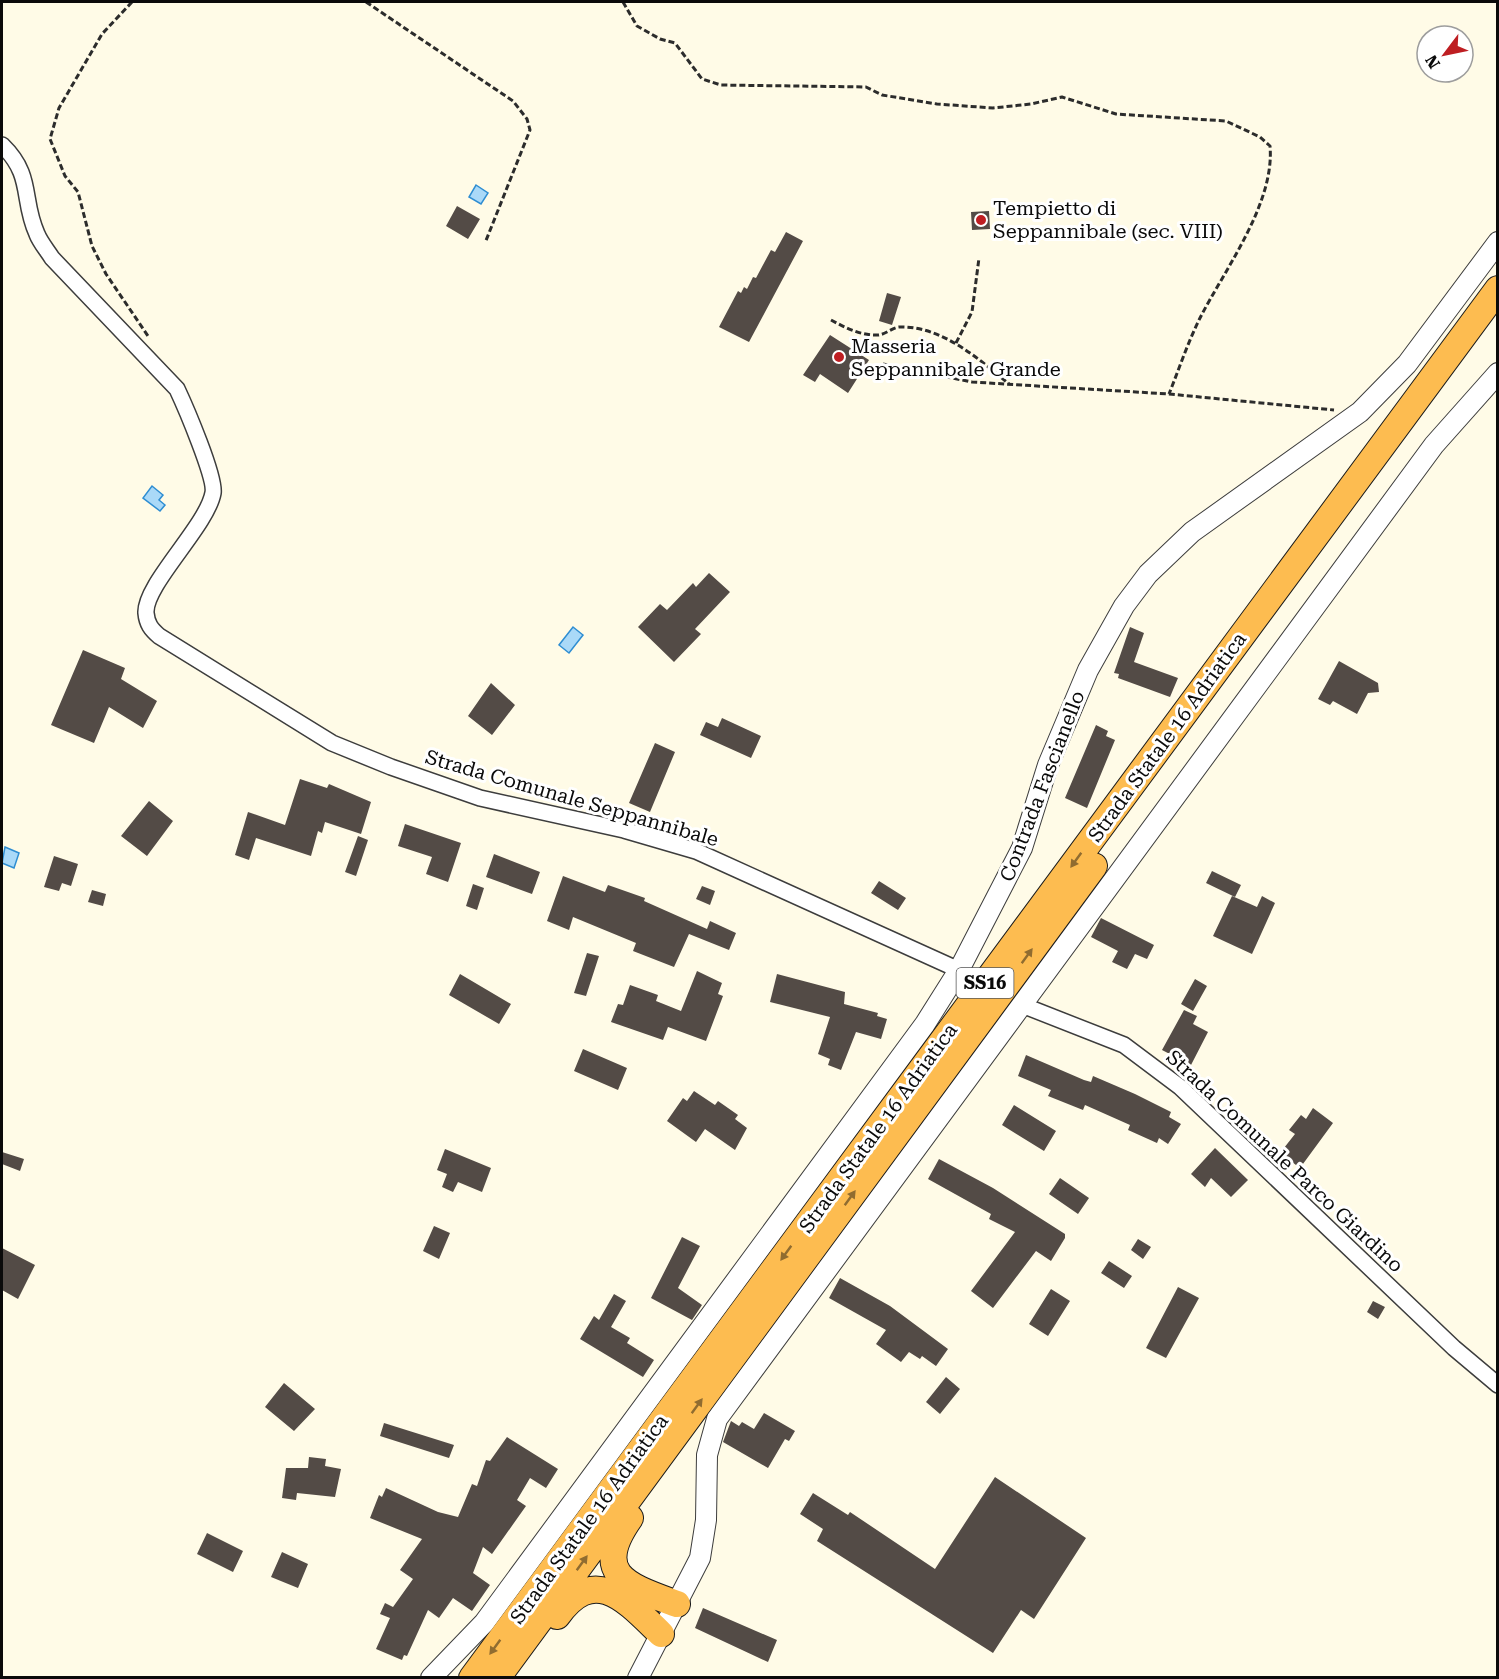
<svg xmlns="http://www.w3.org/2000/svg" width="1499" height="1679" viewBox="0 0 1499 1679" font-family="'Roboto Serif',serif">
<style>
.water{fill:#aad9f8;stroke:#2e8dd2;stroke-width:1.5}
.building{fill:#534b46}
.lines{fill:none;stroke-linecap:round;stroke-linejoin:round}
.minor-casing{stroke:#3d3d3d;stroke-width:18}
.tertiary-casing{stroke:#3d3d3d;stroke-width:22}
.trunk-casing{stroke:#1b1b1b;stroke-width:28}
.path{stroke:#2c2c2c;stroke-width:3;stroke-dasharray:6 3;stroke-linecap:butt}
.minor{stroke:#fff;stroke-width:15}
.tertiary{stroke:#fff;stroke-width:20}
.trunk{stroke:#fdbc50;stroke-width:26}
.oneway{fill:#906c30}
.poi-dot{fill:#be1e22;stroke:#fff;stroke-width:2}
.labels{text-anchor:middle;stroke-width:6;stroke-linejoin:round;paint-order:stroke}
.shield{fill:#fff;stroke:#545454;stroke-width:1.5}
.shield-label{font-size:18px;font-weight:bold;fill:#0a0a0a}
.poi-label{font-size:20px;fill:#0a0a0a;stroke:#fff;text-anchor:start}
.street-label{font-size:20px;fill:#0a0a0a;stroke:#fff}
</style>
<rect width="100%" height="100%" fill="#fffbe7"/>
<!-- water -->
<path class="water" d="M476 185 488 193 481 204 469 197Z
M152 486 163 495 159 500 165 505 160 511 143 498Z
M573 627 583 635 569 653 559 645Z
M5 847 19 853 14 868 2 863Z"/>
<!-- building -->
<path class="building" d="M457 206 480 219 468 239 446 226Z
M989 211 990 229 972 230 971 212Z
M786 232 803 241 749 342 719 327 738 291 741 293 744 287 747 289 753 277 756 278 771 250 775 252Z
M887 293 901 297 892 325 879 321Z
M830 335 869 360 848 393 820 374 815 382 803 375Z
M709 573 730 592 695 629 701 634 674 662 638 627 660 604 667 610 693 583 696 587Z
M1130 627 1144 633 1134 662 1178 678 1170 697 1118 678 1119 674 1114 673Z
M83 650 125 668 121 679 157 701 143 728 109 707 94 743 51 725Z
M1339 661 1378 683 1379 692 1368 693 1357 714 1333 701 1330 705 1318 699Z
M491 683 515 705 492 735 468 716Z
M722 718 761 736 751 758 700 735 706 722 718 727Z
M1096 725 1108 731 1106 736 1115 740 1087 808 1065 798Z
M655 743 675 752 650 812 629 803Z
M300 779 327 788 329 784 371 802 361 834 325 822 322 833 318 831 311 856 256 838 249 860 235 855 248 812 285 825Z
M149 801 173 821 147 856 121 836Z
M405 824 461 843 448 882 426 874 432 857 398 846Z
M358 836 368 840 356 876 345 872Z
M494 854 540 872 532 894 486 877Z
M54 856 78 864 71 886 62 883 59 891 44 887Z
M1212 871 1241 885 1235 897 1206 883Z
M563 876 605 892 608 885 645 898 644 901 707 929 710 921 736 933 729 950 689 934 674 967 633 951 636 943 573 917 569 930 547 921Z
M879 881 906 898 898 910 871 893Z
M473 884 484 888 477 910 466 906Z
M702 886 715 891 710 905 696 899Z
M92 890 106 894 103 906 88 902Z
M1232 896 1257 907 1262 896 1275 903 1252 954 1213 936Z
M1101 918 1154 945 1147 959 1135 954 1127 969 1112 962 1118 951 1091 937Z
M587 953 599 956 586 996 574 993Z
M697 971 722 983 718 994 723 996 706 1041 668 1027 663 1040 611 1022 618 1004 623 1005 630 985 658 995 656 1001 681 1011Z
M460 974 511 1004 499 1024 449 995Z
M777 974 845 992 844 1004 878 1013 877 1016 887 1019 881 1039 856 1032 841 1070 828 1065 830 1059 818 1054 830 1017 770 1002Z
M1195 979 1207 986 1193 1011 1181 1004Z
M1184 1010 1197 1016 1193 1024 1208 1032 1191 1065 1162 1050Z
M583 1049 627 1068 618 1090 574 1071Z
M1026 1055 1084 1080 1091 1082 1093 1076 1135 1094 1171 1112 1169 1117 1181 1124 1168 1144 1159 1138 1157 1143 1128 1130 1130 1125 1085 1105 1083 1110 1048 1096 1051 1090 1018 1076Z
M694 1091 715 1105 718 1101 738 1115 735 1119 747 1128 735 1150 705 1129 696 1142 667 1121 683 1098 687 1101Z
M1014 1105 1056 1131 1044 1151 1002 1125Z
M1313 1108 1333 1123 1300 1168 1280 1153 1295 1134 1289 1130 1301 1115 1306 1119Z
M1215 1148 1248 1180 1231 1197 1211 1178 1205 1187 1191 1174Z
M445 1149 491 1168 482 1192 458 1182 453 1192 442 1187 447 1174 437 1170Z
M2 1152 24 1159 20 1171 2 1164Z
M939 1159 993 1188 1065 1234V1238L1051 1261 1036 1251 993 1308 971 1291 1015 1232 989 1219 991 1214 928 1179Z
M1060 1178 1089 1198 1078 1214 1049 1194Z
M434 1226 450 1233 439 1259 423 1251Z
M682 1237 700 1246 678 1288 702 1305 692 1320 651 1298Z
M1138 1239 1151 1247 1143 1259 1131 1250Z
M2 1248 35 1265 18 1299 2 1290Z
M1109 1261 1132 1276 1124 1288 1101 1273Z
M840 1278 890 1306 948 1349 936 1366 922 1356 920 1359 909 1352 901 1362 876 1344 886 1330 829 1298Z
M1178 1287 1199 1298 1166 1358 1146 1348Z
M1051 1289 1070 1301 1048 1336 1029 1324Z
M614 1294 626 1301 611 1327 630 1338 627 1343 654 1360 643 1377 580 1339 594 1316 599 1320Z
M1373 1301 1385 1307 1378 1319 1367 1312Z
M946 1377 960 1389 940 1414 926 1402Z
M284 1383 315 1409 294 1431 265 1407Z
M764 1413 795 1431 789 1441 785 1439 768 1468 723 1442 731 1421 739 1426 742 1422 754 1429Z
M384 1423 454 1445 449 1458 380 1436Z
M507 1437 558 1469 546 1488 530 1478 517 1500 526 1506 492 1554 483 1547 473 1573 490 1585 472 1611 453 1598 439 1618 428 1610 407 1656 404 1655 402 1660 376 1649 390 1618 380 1614 385 1603 393 1607 413 1579 400 1570 422 1539 370 1518 379 1495 382 1497 386 1488 438 1512 458 1517 472 1484 477 1486 486 1460 490 1461Z
M309 1457 326 1459 325 1466 341 1469 335 1497 297 1493 296 1500 282 1498 286 1468H308Z
M995 1477 1086 1538 1034 1619 1021 1610 993 1653 817 1541 823 1529 800 1514 813 1493 848 1515 850 1512 935 1569Z
M207 1533 243 1551 233 1572 197 1554Z
M282 1552 308 1564 298 1588 271 1577Z
M703 1608 777 1640 768 1662 695 1628Z"/>
<g class="lines">
<defs>
<path id="minor" d="M2 145C34 176 21 199 37 234 40 242 47 250 52 258L177 389C185 406 216 478 213 493 207 526 144 585 146 613 147 624 151 629 159 636L332 743 391 767 480 798 624 830 696 851 959 970
M1022 1005 1124 1045 1180 1087 1454 1348 1498 1385"/>
<path id="tertiary" d="M431 1678 484 1623 925 1024 959 970 1022 848 1048 765 1088 670 1124 606 1148 574 1192 532 1360 412 1407 364 1498 242
M638 1678 700 1558 706 1520 707 1455 717 1419 1434 445 1498 373"/>
<path id="trunk" d="M630 1518C590 1575 628 1586 677 1604
M557 1616C595 1563 627 1601 661 1634
M472 1678 1498 289
M497 1678 1094 866"/>
</defs>
<!-- minor casing -->
<use href="#minor" class="minor-casing"/>
<!-- tertiary casing -->
<use href="#tertiary" class="tertiary-casing"/>
<!-- trunk casing -->
<use href="#trunk" class="trunk-casing"/>
<!-- path -->
<path class="path" d="M132 2 102 34 59 108 50 139 65 176 78 192 92 246 106 274 148 336
M366 2 513 101 527 119 530 130 485 243
M623 2 637 26 660 39 675 43 702 79 721 85 866 87 882 95 937 104 993 108 1031 104 1062 97 1116 114 1226 121 1260 137 1270 146C1275 203 1225 269 1200 318 1188 342 1179 369 1169 394
M831 320C846 328 861 336 879 335 886 334 893 327 900 327 942 326 979 359 1009 384
M956 343 972 312 979 258
M883 364 972 382 1169 394 1334 410"/>
<!-- minor -->
<use href="#minor" class="minor"/>
<!-- tertiary -->
<use href="#tertiary" class="tertiary"/>
<!-- trunk -->
<use href="#trunk" class="trunk"/>
</g>
<!-- one-way arrows -->
<defs><path id="oneway-solid" d="M-6-.8H1V-3.2L6.5 0L1 3.2V.8H-6Z" transform="scale(1.5)"/></defs>
<g class="oneway">
<use href="#oneway-solid" transform="translate(1076 860) rotate(126)"/>
<use href="#oneway-solid" transform="translate(1027 956) rotate(-54)"/>
<use href="#oneway-solid" transform="translate(850 1198) rotate(-54)"/>
<use href="#oneway-solid" transform="translate(786 1253) rotate(126)"/>
<use href="#oneway-solid" transform="translate(697 1406) rotate(-54)"/>
<use href="#oneway-solid" transform="translate(582 1563) rotate(-54)"/>
<use href="#oneway-solid" transform="translate(495 1647) rotate(126)"/>
</g>
<!-- markers -->
<g class="poi-dot">
<circle cx="981" cy="220" r="6"/>
<circle cx="839" cy="357" r="6"/>
</g>
<g class="labels">
<!-- shield labels -->
<rect class="shield" x="956.5" y="968" width="57" height="30" rx="4.5"/>
<g class="shield-label">
<text x="985" y="989">SS16</text>
</g>
<!-- poi labels -->
<g class="poi-label">
<text x="993" y="215">Tempietto di<tspan x="993" dy="23">Seppannibale (sec. VIII)</tspan></text>
<text x="851" y="353">Masseria<tspan x="851" dy="23">Seppannibale Grande</tspan></text>
</g>
<!-- street labels -->
<g class="street-label">
<text transform="translate(1167 737) rotate(-54)" y="7">Strada Statale 16 Adriatica</text>
<text transform="translate(1042 786) rotate(-69)" y="7">Contrada Fascianello</text>
<text transform="translate(572 798) rotate(16)" y="7">Strada Comunale Seppannibale</text>
<text transform="translate(878 1128) rotate(-54)" y="7">Strada Statale 16 Adriatica</text>
<text transform="translate(1285 1161) rotate(43)" y="7">Strada Comunale Parco Giardino</text>
<text transform="translate(589 1519) rotate(-54)" y="7">Strada Statale 16 Adriatica</text>
</g>
</g>
<!-- border -->
<rect width="1499" height="1679" fill="none" stroke="#0a0a0a" stroke-width="6"/>
<!-- north arrow -->
<g transform="translate(1445 54) rotate(238)"><circle r="28" fill="#ffffff" stroke="#9d9d9d" stroke-width="1.5"/>
<path d="M0-4.5L10 22L0 15L-10 22Z" fill="#be1e22"/>
<text y="-9" font-size="16" font-weight="bold" text-anchor="middle" fill="#0a0a0a">N</text>
</g>
</svg>
